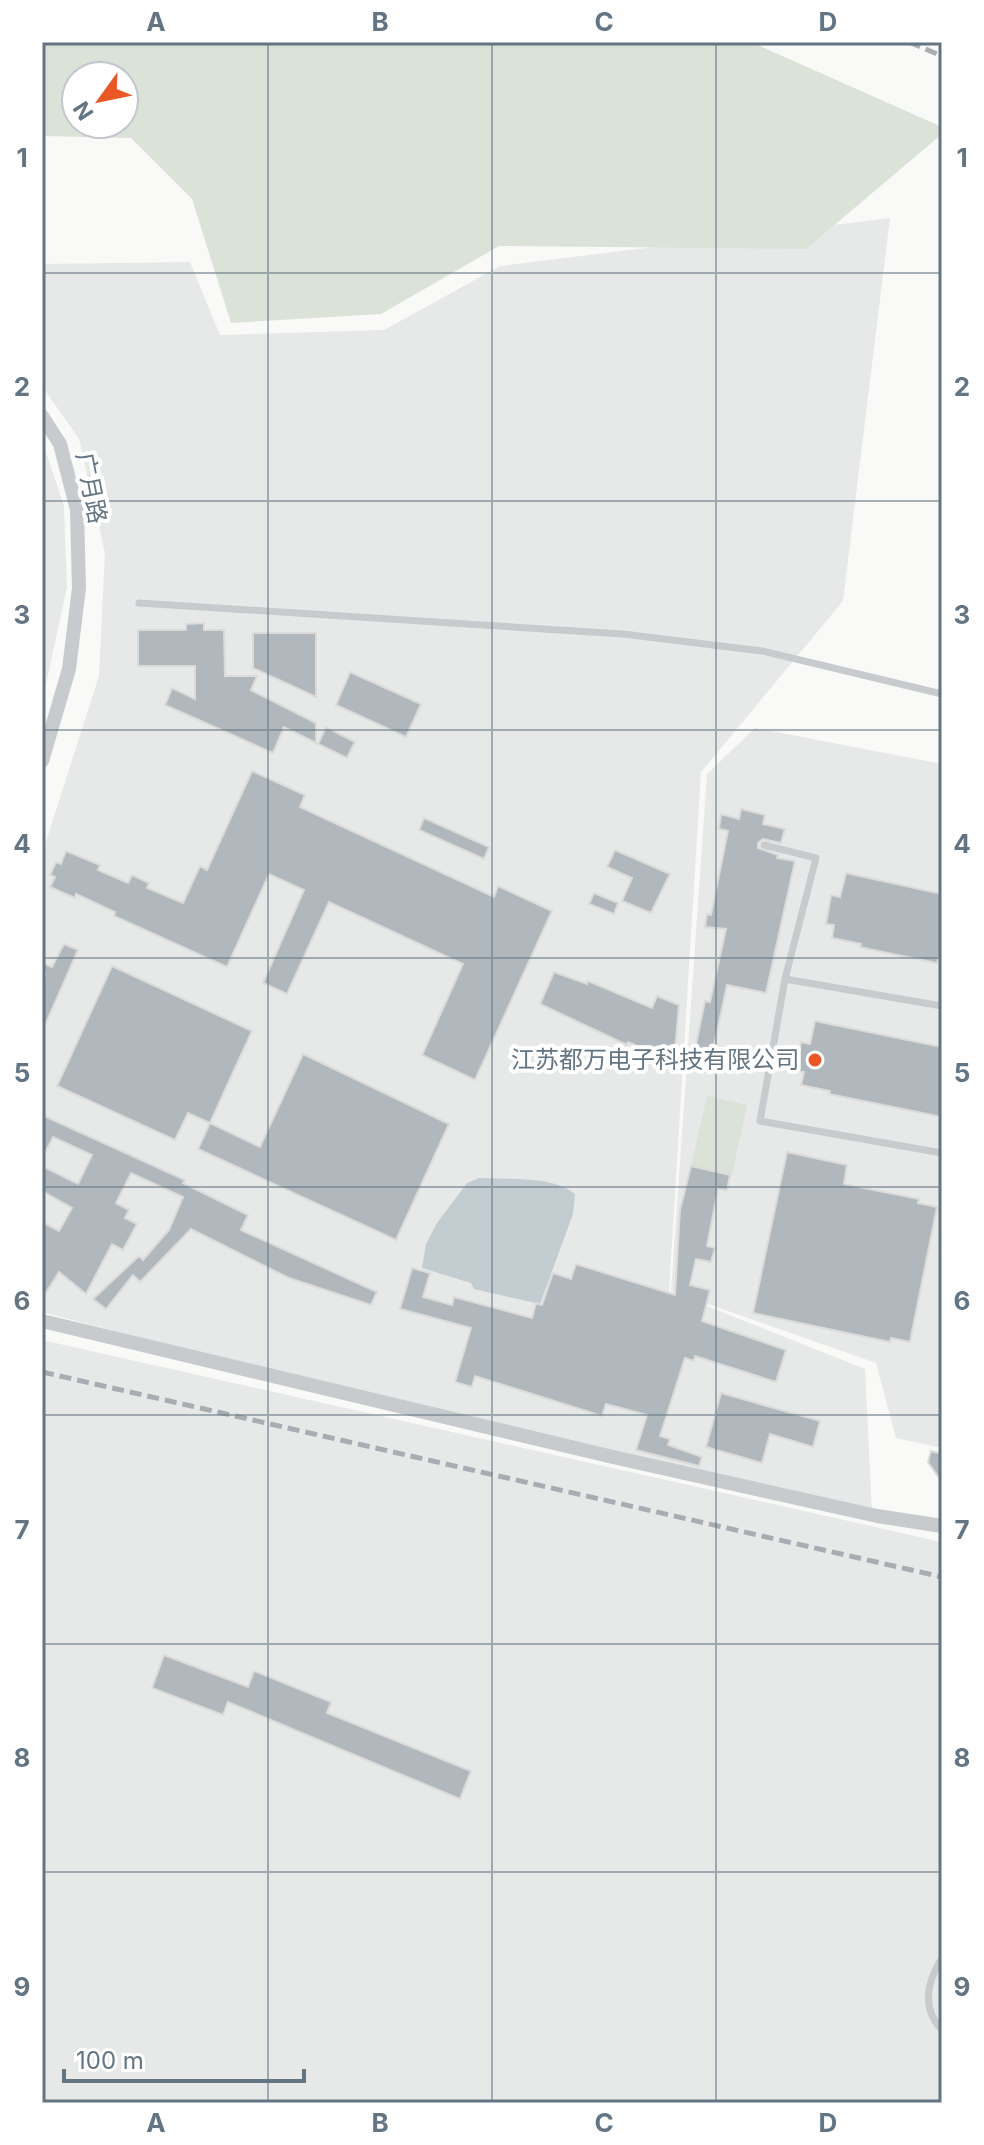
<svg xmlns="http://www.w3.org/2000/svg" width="984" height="2145" viewBox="0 0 984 2145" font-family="Inter,'Noto Sans SC',sans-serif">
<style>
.built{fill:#e7e8e8}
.green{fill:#dbe2d8;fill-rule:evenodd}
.water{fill:#c2ccd1}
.building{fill:#b0b8be;stroke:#dbdbd9;stroke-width:2}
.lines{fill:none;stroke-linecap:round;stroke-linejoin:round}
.lane{stroke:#c7cbce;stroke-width:7}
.street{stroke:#c7cbce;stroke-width:14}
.rail{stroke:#a7adb3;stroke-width:5;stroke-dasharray:12 6;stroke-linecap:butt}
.grid{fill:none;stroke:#637483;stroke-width:2;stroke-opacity:0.55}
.poi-dot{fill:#eb5625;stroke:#fff;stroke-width:3}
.labels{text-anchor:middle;stroke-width:8;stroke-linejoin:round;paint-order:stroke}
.street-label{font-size:24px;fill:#637483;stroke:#fff}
.poi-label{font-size:24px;fill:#637483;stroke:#fff;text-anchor:end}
.neatline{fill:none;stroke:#637483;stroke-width:3}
.grid-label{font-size:26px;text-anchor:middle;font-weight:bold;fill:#637483}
</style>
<rect width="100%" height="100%" fill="#f9f9f7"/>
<!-- built -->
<path class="built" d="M890 218 843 601 701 772 669 1291 865 1369 872 1513 299 1380 42 1312V854L99 676 105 553 79 439 42 386V264L190 262 220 335 384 330 500 266Z
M42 440 64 506 67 587 42 703Z
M755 728 942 764V1448L896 1438 876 1363 671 1291 707 774Z
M42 1340 942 1542V2103H42Z"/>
<!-- green -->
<path class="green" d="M42 42H751L942 127V134L806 249 499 246 381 314 231 323 192 199 131 138 42 136ZM76 76H124V124H76Z
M707 1096 747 1105 732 1175 691 1166Z"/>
<!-- water -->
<path class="water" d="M479 1178C508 1180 552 1175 575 1194L573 1214 540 1304 474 1289 471 1283 422 1268 426 1244 437 1223 467 1183Z"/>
<!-- building -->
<path class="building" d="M204 623V630H224L225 676H257L251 690 316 723V743L284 727 273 753 165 705 172 688 195 699V666H138V630H186V624Z
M253 633H316V697L253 668Z
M350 672 421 704 406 737 336 705Z
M326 727 355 742 347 758 318 744Z
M252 771 305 795 300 807 494 897 498 886 552 911 475 1080 422 1055 463 964 329 902 287 994 263 983 304 890 269 874 227 967 114 916 115 912 76 894 75 898 50 887 55 877 50 875 56 862 61 864 66 851 100 865 98 870 128 883 132 875 149 883 147 888 183 903 200 866 207 870Z
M741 809 765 815 763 824 785 829 781 843 763 839 758 843V848L778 855 777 858 795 861 766 993 727 985 708 1073 691 1069 705 1001 710 1002 726 929 705 927 707 914 711 915 728 831 719 829 721 814 739 819Z
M424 818 489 847 484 859 419 830Z
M615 850 670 874 651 913 622 901 632 878 607 867Z
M846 873 942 894V960L938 959 937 963 878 951 860 947 861 944 832 938 834 925 826 924 831 895 840 897Z
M594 893 618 903 614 914 589 904Z
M64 944 78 950 42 1032V981L45 975 42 963 52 967Z
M112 966 252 1031 210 1123 188 1113 175 1140 57 1086Z
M554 972 587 984 588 981 652 1008 657 996 679 1005 674 1062 628 1042 627 1045 540 1004Z
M815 1021 942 1047V1117L829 1094 830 1091 801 1085 804 1072 796 1071 801 1042 810 1044Z
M303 1054 449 1124 396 1240 198 1149 210 1123 260 1147Z
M42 1115 185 1180 183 1183 248 1215 241 1230 377 1292 371 1305 289 1278 191 1229 140 1282 133 1275 106 1309 93 1299 139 1256 143 1260 169 1230 183 1197 131 1173 116 1203 129 1210 125 1218 137 1224 123 1250 112 1244 86 1294 59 1272 42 1299V1222L59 1231 72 1208 42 1191V1166L78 1184 92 1155 53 1137 42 1159Z
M787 1152 847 1165 844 1184 919 1199 918 1203 937 1207 910 1342 891 1338 890 1342 753 1313Z
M691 1166 730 1175 727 1190 718 1189 707 1246 715 1248 711 1262 696 1259 690 1285 710 1290 702 1321 786 1350 776 1382 695 1356 694 1361 685 1358 660 1436 670 1439 668 1445 702 1457 699 1466 636 1450 647 1415 606 1404 602 1416 475 1376 472 1387 455 1382 471 1328 400 1309 412 1268 430 1273 423 1297 452 1305 454 1297 532 1318 536 1303 542 1305 553 1273 571 1279 576 1264 675 1295 680 1210Z
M721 1393 820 1421 813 1447 770 1434 762 1463 706 1447Z
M931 1451 942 1454V1482L928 1462Z
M164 1655 248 1687 254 1671 331 1702 327 1713 471 1771 460 1799 228 1702 223 1715 152 1688Z"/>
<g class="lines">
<!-- lane -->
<path class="lane" d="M139 603 623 634 762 651 942 694
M764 845 816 858 785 979 760 1121 942 1153
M785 979 942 1006
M942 1958C927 1982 921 2008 942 2030"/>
<!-- street -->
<path class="street" d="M42 416 60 444 77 510 79 588 69 669 42 761
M42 1321 613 1457 877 1516 942 1526"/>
<!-- rail -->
<path class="rail" d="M909 42 942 56
M42 1372 942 1577"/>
</g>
<!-- grid -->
<path class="grid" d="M268 42V2103M492 42V2103M716 42V2103M42 273H942M42 501H942M42 730H942M42 958H942M42 1187H942M42 1415H942M42 1644H942M42 1872H942"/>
<!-- markers -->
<circle class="poi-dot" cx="815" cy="1060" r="8"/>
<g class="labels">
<!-- street labels -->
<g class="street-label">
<text transform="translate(91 488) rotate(79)" y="8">广月路</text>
</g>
<!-- poi labels -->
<g class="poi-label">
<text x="799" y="1068">江苏都万电子科技有限公司</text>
</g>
</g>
<!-- border -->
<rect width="984" height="2145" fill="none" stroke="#ffffff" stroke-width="88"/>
<!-- north arrow -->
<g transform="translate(100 100) rotate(237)"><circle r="38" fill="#ffffff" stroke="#c1c7cd" stroke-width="2"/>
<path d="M0-6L14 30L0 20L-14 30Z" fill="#eb5625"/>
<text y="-12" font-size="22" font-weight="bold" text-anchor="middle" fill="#637483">N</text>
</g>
<!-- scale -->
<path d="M64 2069v12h240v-12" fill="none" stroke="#637483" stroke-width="4"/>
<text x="76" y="2069" font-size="24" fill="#637483" stroke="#ffffff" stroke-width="6" paint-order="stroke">100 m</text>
<rect x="44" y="44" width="896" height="2057" class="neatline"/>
<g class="grid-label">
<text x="156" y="31">A</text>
<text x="380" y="31">B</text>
<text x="604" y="31">C</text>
<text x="828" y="31">D</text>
<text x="22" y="167">1</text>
<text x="962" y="167">1</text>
<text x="22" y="396">2</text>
<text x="962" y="396">2</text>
<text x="22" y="624">3</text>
<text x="962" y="624">3</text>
<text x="22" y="853">4</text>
<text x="962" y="853">4</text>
<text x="22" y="1082">5</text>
<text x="962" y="1082">5</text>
<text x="22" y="1310">6</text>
<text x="962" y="1310">6</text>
<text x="22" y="1539">7</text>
<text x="962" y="1539">7</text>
<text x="22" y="1767">8</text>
<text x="962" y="1767">8</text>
<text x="22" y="1996">9</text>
<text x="962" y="1996">9</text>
<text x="156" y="2132">A</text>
<text x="380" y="2132">B</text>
<text x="604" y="2132">C</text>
<text x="828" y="2132">D</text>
</g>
</svg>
